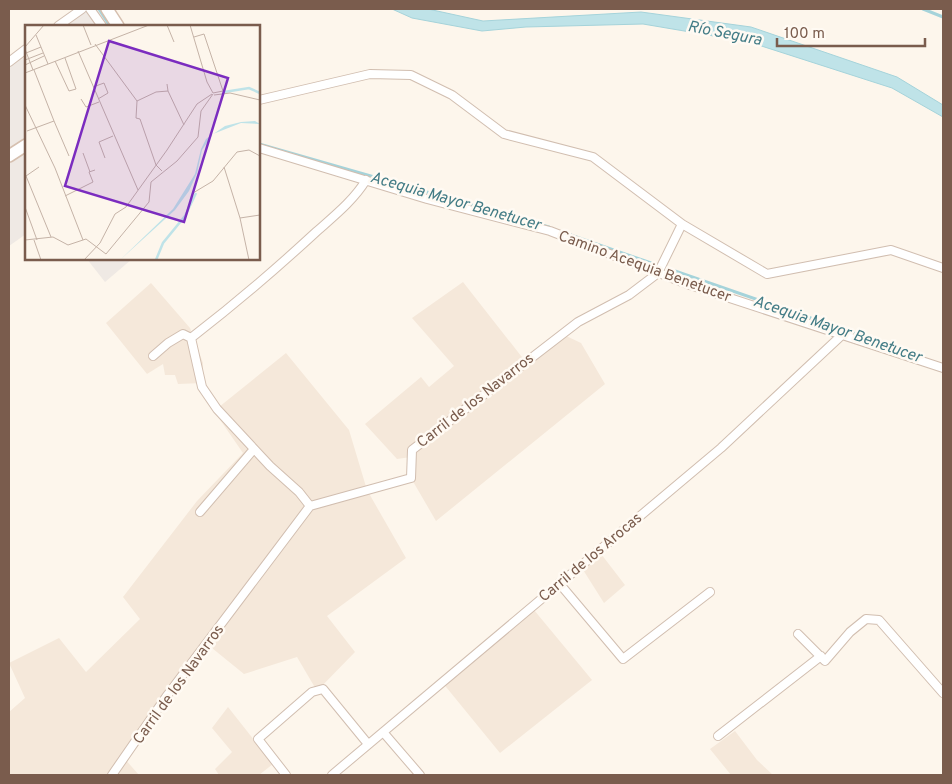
<svg xmlns="http://www.w3.org/2000/svg" width="952" height="784" viewBox="0 0 952 784" font-family="Overpass,sans-serif">
<style>
.residential{fill:#f5e8da}
.industrial{fill:#efe9e4}
.water{fill:#bfe3e8;stroke:#a5d3da}
.lines{fill:none;stroke-linecap:round;stroke-linejoin:round}
.stream{stroke:#a5d3da;stroke-width:3}
.street-casing{stroke:#d1beb0;stroke-width:10}
.secondary-casing{stroke:#d6c0b0;stroke-width:14}
.street{stroke:#fff;stroke-width:8}
.secondary{stroke:#fff;stroke-width:11}
.labels{text-anchor:middle;stroke-width:5;stroke-linejoin:round;paint-order:stroke}
.street-label{font-size:15px;fill:#7a5c4d;stroke:#fffaf3}
.water-label{font-size:16px;font-style:italic;fill:#437c86;stroke:#fffaf3}
.inset-river{fill:none;stroke:#bfe3e8;stroke-width:2.5}
.inset-road{fill:none;stroke:#c5b3a7;stroke-width:1}
.view{fill:#7b2cbf;fill-opacity:0.15;stroke:#7b2cbf;stroke-width:2.5}
.inset-edge{fill:none;stroke:#7a5c4d;stroke-width:2.5}
</style>
<rect width="100%" height="100%" fill="#fdf6ec"/>
<!-- residential -->
<path class="residential" d="M463 282 525 361 562 334 581 343 605 384 436 521 411 478V457L397 459 365 424 421 377 429 387 454 366 412 318Z
M151 283 190 328 203 363V383L178 384 175 375H165L163 364 147 374 106 323Z
M286 353 349 430 367 490 406 558 327 616 355 652 317 691 297 657 244 674 207 644 124 758 139 775H9V712L25 698 9 663 59 638 86 672 140 619 123 597 197 501 243 453 214 411Z
M598 550 625 585 604 603 580 565Z
M534 610 592 680 500 753 442 682Z
M228 707 273 764 259 775H219L215 769 232 752 212 728Z
M735 731 757 760 773 775H731L710 749Z"/>
<!-- industrial -->
<path class="industrial" d="M82 9H106L115 26H57Z
M26 48V234L9 246V60Z
M87 259H132L105 282Z"/>
<!-- water -->
<path class="water" d="M392 9H428L483 21 641 12 751 27 897 77 943 105V117L892 88 749 42 643 24 526 27 482 31 412 18Z"/>
<g class="lines">
<!-- stream -->
<path class="stream" d="M99 9 110 26
M923 9 943 17
M259 144 549 227
M562 232 651 263
M675 271 917 355"/>
<defs>
<path id="street" d="M90 9 102 26
M58 26 82 9
M9 62 26 49
M259 100 370 74 411 75 452 95 504 134 593 157 682 224 767 274 891 250 943 268
M259 148 427 199 550 231 690 285 943 368
M191 338C235 304 276 269 316 232 334 216 354 200 366 180
M153 356 168 343 183 334 191 338 202 387 217 409 270 466 299 492 310 506
M200 512 254 449
M559 583 623 659 710 592
M798 634 825 661 850 632 866 619 879 620 943 693
M383 732 420 775
M718 736 821 656
M112 775 166 697 310 506 411 478 412 450 578 322 629 295 658 273 682 224
M286 775 258 739 312 692 323 689 368 744
M332 775 721 448 843 334"/>
<path id="secondary" d="M107 9 118 26
M9 156 26 145"/>
</defs>
<!-- street casing -->
<use href="#street" class="street-casing"/>
<!-- secondary casing -->
<use href="#secondary" class="secondary-casing"/>
<!-- street -->
<use href="#street" class="street"/>
<!-- secondary -->
<use href="#secondary" class="secondary"/>
</g>
<g class="labels">
<!-- street labels -->
<g class="street-label">
<text transform="translate(645 266) rotate(20)" y="5">Camino Acequia Benetucer</text>
<text transform="translate(475 400) rotate(-38)" y="5">Carril de los Navarros</text>
<text transform="translate(590 557) rotate(-40)" y="5">Carril de los Arocas</text>
<text transform="translate(178 684) rotate(-54)" y="5">Carril de los Navarros</text>
</g>
<!-- water labels -->
<g class="water-label">
<text transform="translate(725 32) rotate(11)" y="6">Río Segura</text>
<text transform="translate(456 200) rotate(16)" y="6">Acequia Mayor Benetucer</text>
<text transform="translate(838 328) rotate(19)" y="6">Acequia Mayor Benetucer</text>
</g>
</g>
<!-- overview -->
<g transform="translate(25 25)">
<rect width="235" height="235" fill="#fdf6ec"/>
<path d="M216 97 230 96 235 99 216 98 188 109 177 125 172 148 164 166 150 185 95 235 148 184 170 149 176 124 181 114 200 101Z" fill="#bfe3e8"/>
<path class="inset-river" d="M199 67 224 63 235 68M131 235 138 218 160 191 171 168"/>
<path class="inset-road" d="M58 0 66 20M142 0 149 17M165 0 182 57M11 10 23 39M169 12 179 9 198 66 188 68 182 57M70 19 112 76 111 93 115 94 131 140 137 146M0 22 19 0M0 24 8 45M53 26 113 165M1 28 16 22M0 35 18 28M30 36 44 66 51 64 40 33M0 40 19 31M0 48 124 0M68 62 79 58 83 68 73 74M143 66 159 100M189 70 205 68 235 75M56 74 61 82 74 77M112 76 131 67 143 66 142 59M0 80 30 143 58 215M29 96 44 131M2 106 29 96 9 45M58 128 65 147M80 133 74 117 88 111M14 142 1 151 26 212M199 142 215 193M168 168 188 156 212 127 224 125 235 131M40 171 68 157 64 147 70 145M0 182 12 215M0 215 28 212 43 220 61 214 81 229 124 177 126 157 152 136 173 112 176 86 188 69M9 215 16 235M59 235 75 218 90 189 101 182 142 125 172 79 187 69M224 235 215 193 235 190"/>
<path class="view" d="M84 16 203 53 159 197 40 161Z"/>
<rect width="235" height="235" class="inset-edge"/>
</g>
<!-- border -->
<rect width="952" height="784" fill="none" stroke="#7a5c4d" stroke-width="20"/>
<!-- scale -->
<path d="M777 38v8h148v-8" fill="none" stroke="#7a5c4d" stroke-width="2.5"/>
<text x="784" y="38" font-size="15" fill="#7a5c4d" stroke="#fffaf3" stroke-width="4" paint-order="stroke">100 m</text>
</svg>
